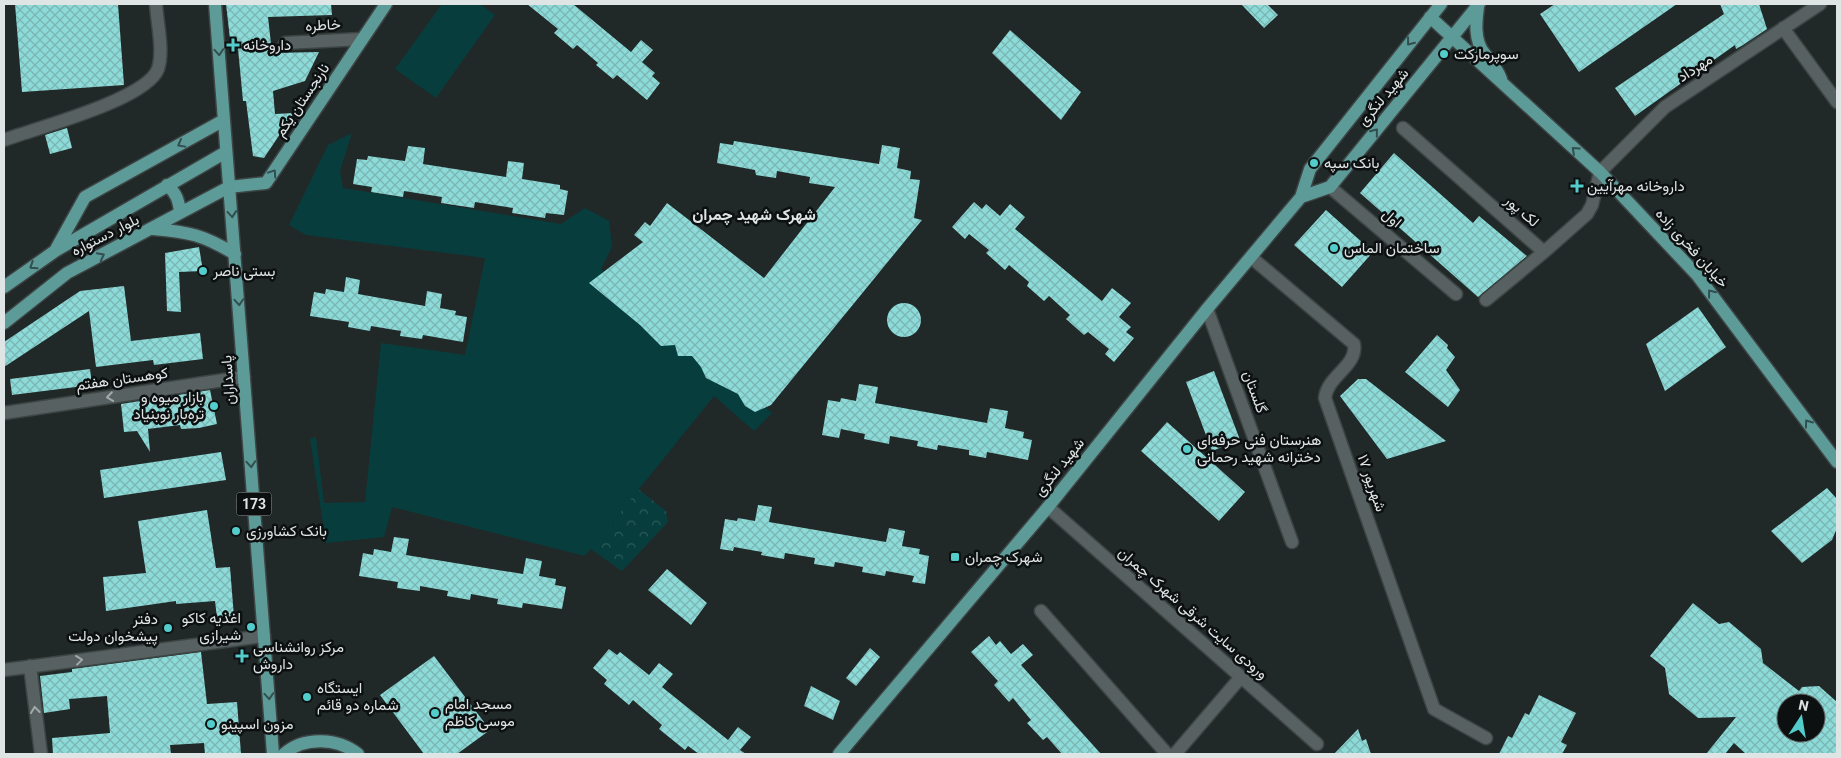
<svg xmlns="http://www.w3.org/2000/svg" width="1841" height="758" viewBox="0 0 1841 758" font-family="Roboto,Vazirmatn,sans-serif">
<style>
.park{fill:url(#park-crowns)}
.garden{fill:#073e3d}
.building{fill:url(#building-cross-hatch);fill-rule:evenodd}
.lines{fill:none;stroke-linecap:round;stroke-linejoin:round}
.minor-casing{stroke:#3d4444;stroke-width:15}
.major-casing{stroke:#3d4444;stroke-width:15}
.minor{stroke:#586161;stroke-width:12}
.major{stroke:#5d9b99;stroke-width:12}
.oneway{stroke:#314f4e}
.oneway2{stroke:#a2a9a9}
.poi-dot{fill:#53cdcb;stroke:#0d1010;stroke-width:2}
.labels{text-anchor:middle;stroke-width:5;stroke-linejoin:round;paint-order:stroke}
.shield{fill:#0d1010;stroke:#a0a4a4;stroke-width:1}
.shield-label{font-size:14px;font-weight:bold;fill:#dfe4e4}
.street-label{font-size:15px;fill:#dfe4e4;stroke:#0d1010}
.poi-label{font-size:15px;fill:#dfe4e4;stroke:#0d1010;text-anchor:start}
.neighbourhood-label{font-size:16px;font-weight:bold;fill:#dfe4e4;stroke:#0d1010}
</style>
<defs>
<pattern id="park-crowns" width="20" height="18" patternUnits="userSpaceOnUse" patternTransform="scale(1.25)"><rect width="20" height="18" fill="#073e3d"/><path d="M2 6a3 3 0 1 1 6 0M12 15a3 3 0 1 1 6 0" fill="none" stroke="#2b5a59"/></pattern>
<pattern id="building-cross-hatch" width="8" height="8" patternUnits="userSpaceOnUse" patternTransform="scale(1.25)"><rect width="8" height="8" fill="#8cdbd8"/><path d="M0 0l8 8M0 8l8-8" fill="none" stroke="#7ab5b3"/></pattern>
</defs>
<rect width="100%" height="100%" fill="#212828"/>
<!-- park -->
<path class="park" d="M599 458 666 511 668 522 622 571 575 538Z"/>
<!-- garden -->
<path class="garden" d="M442 4H480L495 15 436 98 395 69Z
M352 133 340 171 343 188 561 224 585 208 609 221 612 247 601 269 772 413 754 431 714 396 585 556 392 507 384 537 326 543 310 439 316 437 324 503 365 502 381 343 465 355 485 258 306 235 289 225 328 145Z"/>
<!-- building -->
<path class="building" d="M15 4H118L124 85 22 92Z
M226 4H331L332 15 268 17 272 53 319 52 305 81 273 91 275 114 294 113 264 158 253 156 246 101H243L237 38 230 39Z
M527 4H573L631 52 641 40 653 50 642 62 655 73 652 76 660 83 647 100 617 75 613 79 596 65 598 63 577 45 573 49 554 33 558 29Z
M1241 4H1267L1278 15 1264 28Z
M1555 4H1677L1579 72 1540 14Z
M1720 4H1759L1767 29 1743 45 1736 49 1735 45 1635 116 1615 88 1724 14Z
M1010 30 1081 92 1061 120 992 53Z
M67 128 72 148 50 154 45 135Z
M734 141 879 164 882 145 900 148 897 168 911 171 910 179 920 180 914 218 922 220 771 405 755 412 745 406 738 394 706 378 701 367 692 356H678L675 345 661 346 640 325 589 283 643 242 634 235 645 222 650 226 667 203 764 278 835 187 809 183 810 177 777 171 776 178 756 175 755 170 717 163 720 143 733 145Z
M408 146 425 148 423 164 506 177 508 161 524 163 522 179 560 185V189L568 191 564 215 546 213 545 218 512 213 513 208 475 202 474 208 441 203 442 197 404 191 403 197 371 192 372 187 353 184 357 159 367 160 368 156 405 161Z
M1394 153 1473 223 1479 216 1527 256 1478 297 1360 193Z
M974 202 982 209 986 204 1000 216 1010 204 1025 217 1015 229 1102 301 1112 288 1131 303 1119 317 1131 327 1126 332 1134 338 1114 362 1105 354 1109 349 1088 332 1084 335 1066 319 1070 315 1049 296 1044 301 1027 286 1029 282 1009 265 1005 270 986 253 989 250 969 234 965 239 952 227Z
M1326 210 1373 252 1342 287 1294 245Z
M199 247 203 271 179 272 181 312 167 311 165 253Z
M346 277 360 280 358 294 425 306 427 291 442 294 440 308 456 311 455 315 467 317 463 342 423 335 422 339 400 336 401 331 371 326 370 331 348 327 349 322 310 316 314 292 325 294 326 289 344 292Z
M124 286 131 341 200 333 203 359 154 365 153 360 96 367 89 311 4 367V342L80 291Z
M887 320a17 17 0 1 1 34 0a17 17 0 1 1-34 0Z
M1698 307 1726 347 1665 391 1646 344Z
M1437 335 1448 345 1447 348 1455 357 1446 370 1460 390 1448 407 1405 372Z
M90 369 92 385 12 395 10 379Z
M1214 371 1240 440 1212 451 1186 382Z
M1358 379H1366L1446 441 1387 459 1340 396Z
M859 384 878 387 875 403 987 423 990 408 1008 411 1005 428 1024 432 1023 438 1032 440 1028 460 987 452 986 458 969 455V450L938 445 937 450 917 446 918 441 890 436 889 444 864 439 865 434 841 429 839 438 822 435 828 400 840 402 841 398 856 401Z
M210 390 217 424 199 428 181 429 180 425 148 429 150 452 137 431 124 432 121 404Z
M1167 422 1245 492 1219 521 1141 451Z
M221 452 226 480 104 498 100 470Z
M1827 488 1837 499V528L1832 540 1802 563 1771 531Z
M758 505 772 507 769 522 886 542 889 528 905 531 902 546 920 549 919 554 929 556 925 584 912 582 914 576 886 571 885 576 862 572 863 567 835 562 834 567 814 564 815 558 785 553 784 559 761 555 762 552 734 547 733 551 720 549 725 519 737 521 738 518 755 521Z
M207 510 216 568 230 567 234 617 217 618 215 601 176 604V601L106 611 103 577 146 573 138 521Z
M394 537 409 539 406 555 523 574 526 558 542 561 539 576 556 579 555 585 566 587 562 609 523 603 522 608 497 604 498 599 471 594 470 600 447 596 448 591 420 586V591L397 588 398 582 359 576 363 553 373 555 374 549 391 552Z
M667 569 707 603 691 625 648 590Z
M1693 603 1719 624 1729 622 1761 649 1763 663 1799 691 1802 687 1819 686 1837 702V754H1746L1734 743 1725 754H1706L1736 717 1698 718 1669 694 1665 668 1650 656ZM1786 703H1816V733H1786Z
M989 636 996 645 1000 641 1011 654 1023 644 1033 655 1021 665 1101 754H1062L1047 737 1043 740 1027 723 1031 720 1013 698 1009 702 994 685 998 681 971 652Z
M870 648 880 657 856 686 846 678Z
M609 649 617 655 620 652 649 675 659 663 673 674 662 687 728 740 738 727 751 737 740 750 746 754H699L688 746 685 750 659 729 662 725 633 700 629 705 604 684 607 680 593 668Z
M201 652 207 704 237 702 241 754H205L204 743 170 745 171 754H53L52 738 110 733 107 696 69 699 70 709 44 713 40 676 72 672V669Z
M434 656 490 730 457 754H424L380 695Z
M811 686 840 701 833 720 804 706Z
M1539 695 1576 713 1561 742 1567 745 1562 754H1499L1508 736 1512 738 1525 713 1529 715Z
M1358 729 1362 741 1366 739 1371 754H1334Z"/>
<g class="lines">
<defs>
<path id="minor" d="M1783 28 1837 102
M285 43 362 39
M1403 128 1544 252 1587 214 1592 205 1600 172 1665 107 1820 4
M4 140C36 128 146 100 158 69 164 50 157 23 156 4
M1330 187 1456 294
M1252 258 1354 344C1358 366 1327 376 1325 398L1434 709 1486 738
M1486 300 1544 252
M1207 309 1292 542
M4 413 244 377
M1048 507 1317 744
M1041 611 1167 754
M30 666 41 754
M4 670 264 636
M1175 754 1241 677"/>
<path id="major" d="M215 4 273 754
M1478 7C1476 22 1474 40 1484 53 1491 62 1497 68 1501 79
M1430 17 1600 172 1697 275 1837 462
M167 185C176 193 179 200 180 213
M1301 197 1330 187 1479 4
M153 229C190 232 203 235 235 254
M55 251 85 197 224 120
M4 287 55 251 226 152
M4 323 67 273 229 187 266 183 386 4
M284 754C304 736 338 738 358 754
M839 754 1048 507 1207 309 1301 197 1310 169 1441 4"/>
</defs>
<!-- minor casing -->
<use href="#minor" class="minor-casing"/>
<!-- major casing -->
<use href="#major" class="major-casing"/>
<!-- minor -->
<use href="#minor" class="minor"/>
<!-- major -->
<use href="#major" class="major"/>
</g>
<!-- one-way arrows -->
<defs><path id="oneway-chevron" d="M-2-3.5L2.5 0L-2 3.5" fill="none" stroke-width="1.6" stroke-linecap="round" stroke-linejoin="round" transform="scale(1.25)"/></defs>
<g class="oneway">
<use href="#oneway-chevron" transform="translate(1410 42) rotate(128)"/>
<use href="#oneway-chevron" transform="translate(219 52) rotate(86)"/>
<use href="#oneway-chevron" transform="translate(1375 132) rotate(-51)"/>
<use href="#oneway-chevron" transform="translate(181 144) rotate(151)"/>
<use href="#oneway-chevron" transform="translate(1575 150) rotate(-138)"/>
<use href="#oneway-chevron" transform="translate(273 173) rotate(-56)"/>
<use href="#oneway-chevron" transform="translate(232 214) rotate(85)"/>
<use href="#oneway-chevron" transform="translate(101 256) rotate(-27)"/>
<use href="#oneway-chevron" transform="translate(33 266) rotate(147)"/>
<use href="#oneway-chevron" transform="translate(1711 293) rotate(-128)"/>
<use href="#oneway-chevron" transform="translate(239 302) rotate(86)"/>
<use href="#oneway-chevron" transform="translate(1808 423) rotate(-126)"/>
<use href="#oneway-chevron" transform="translate(251 464) rotate(86)"/>
<use href="#oneway-chevron" transform="translate(269 696) rotate(86)"/>
</g>
<g class="oneway2">
<use href="#oneway-chevron" transform="translate(110 397) rotate(172)"/>
<use href="#oneway-chevron" transform="translate(79 660) rotate(-7)"/>
<use href="#oneway-chevron" transform="translate(35 710) rotate(-97)"/>
</g>
<!-- markers -->
<g class="poi-dot">
<path d="M230.5 37.5h5v5h5v5h-5v5h-5v-5h-5v-5h5z"/>
<circle cx="1444" cy="54" r="5"/>
<circle cx="1314" cy="163" r="5"/>
<path d="M1574.5 178.5h5v5h5v5h-5v5h-5v-5h-5v-5h5z"/>
<circle cx="1334" cy="248" r="5"/>
<circle cx="203" cy="271" r="5"/>
<circle cx="214" cy="406" r="5"/>
<circle cx="1187" cy="449" r="5"/>
<circle cx="236" cy="531" r="5"/>
<rect x="950" y="552" width="10" height="10" rx="2.5"/>
<circle cx="251" cy="627" r="5"/>
<circle cx="168" cy="628" r="5"/>
<path d="M239.5 648.5h5v5h5v5h-5v5h-5v-5h-5v-5h5z"/>
<circle cx="307" cy="697" r="5"/>
<circle cx="435" cy="713" r="5"/>
<circle cx="211" cy="724" r="5"/>
</g>
<g class="labels">
<!-- shield labels -->
<rect class="shield" x="236.5" y="492.5" width="35" height="23" rx="4"/>
<g class="shield-label">
<text x="254" y="509">173</text>
</g>
<!-- street labels -->
<g class="street-label">
<text transform="translate(323 25) rotate(-3)" y="5">خاطره</text>
<text transform="translate(1695 68) rotate(-33)" y="5">مهرداد</text>
<text transform="translate(1383 97) rotate(-50)" y="5">شهید لنگری</text>
<text transform="translate(302 100) rotate(-56)" y="5">نارنجستان یکم</text>
<text transform="translate(1522 211) rotate(41)" y="5">لک پور</text>
<text transform="translate(1392 218) rotate(40)" y="5">اول</text>
<text transform="translate(105 235) rotate(-27)" y="5">بلوار دستواره</text>
<text transform="translate(1692 248) rotate(48)" y="5">خیابان فخری زاده</text>
<text transform="translate(122 379) rotate(-8)" y="5">کوهستان هفتم</text>
<text transform="translate(228 380) rotate(-94)" y="5">پاسداران</text>
<text transform="translate(1255 392) rotate(70)" y="5">گلستان</text>
<text transform="translate(1059 467) rotate(-51)" y="5">شهید لنگری</text>
<text transform="translate(1372 483) rotate(71)" y="5">۱۷ شهریور</text>
<text transform="translate(1193 613) rotate(41)" y="5">ورودی سایت شرقی شهرک چمران</text>
</g>
<!-- poi labels -->
<g class="poi-label">
<text x="243" y="50">داروخانه</text>
<text x="1454" y="59">سوپرمارکت</text>
<text x="1324" y="168">بانک سپه</text>
<text x="1587" y="191">داروخانه مهرآیین</text>
<text x="1344" y="253">ساختمان الماس</text>
<text x="213" y="276">بستی ناصر</text>
<text x="204" y="402" text-anchor="end">بازار میوه و<tspan x="204" dy="17">تره‌بار نوبنیاد</tspan></text>
<text x="1197" y="445">هنرستان فنی حرفه‌ای<tspan x="1197" dy="17">دخترانه شهید رحمانی</tspan></text>
<text x="246" y="536">بانک کشاورزی</text>
<text x="965" y="562">شهرک چمران</text>
<text x="241" y="623" text-anchor="end">اغذیه کاکو<tspan x="241" dy="17">شیرازی</tspan></text>
<text x="158" y="624" text-anchor="end">دفتر<tspan x="158" dy="17">پیشخوان دولت</tspan></text>
<text x="253" y="652">مرکز روانشناسی<tspan x="253" dy="17">داروش</tspan></text>
<text x="317" y="693">ایستگاه<tspan x="317" dy="17">شماره دو قائم</tspan></text>
<text x="445" y="709">مسجد امام<tspan x="445" dy="17">موسی کاظم</tspan></text>
<text x="221" y="729">مزون اسپینو</text>
</g>
<!-- neighbourhood labels -->
<g class="neighbourhood-label">
<text x="754" y="220">شهرک شهید چمران</text>
</g>
</g>
<!-- border -->
<rect width="1841" height="758" fill="none" stroke="#dfe4e4" stroke-width="10"/>
<!-- north arrow -->
<g transform="translate(1801 718) rotate(12)"><circle r="24" fill="#0d1010" stroke="#616565"/>
<path d="M0-4L9 19L0 12L-9 19Z" fill="#53cdcb"/>
<text y="-8" font-size="14" font-weight="bold" text-anchor="middle" fill="#dfe4e4">N</text>
</g>
</svg>
